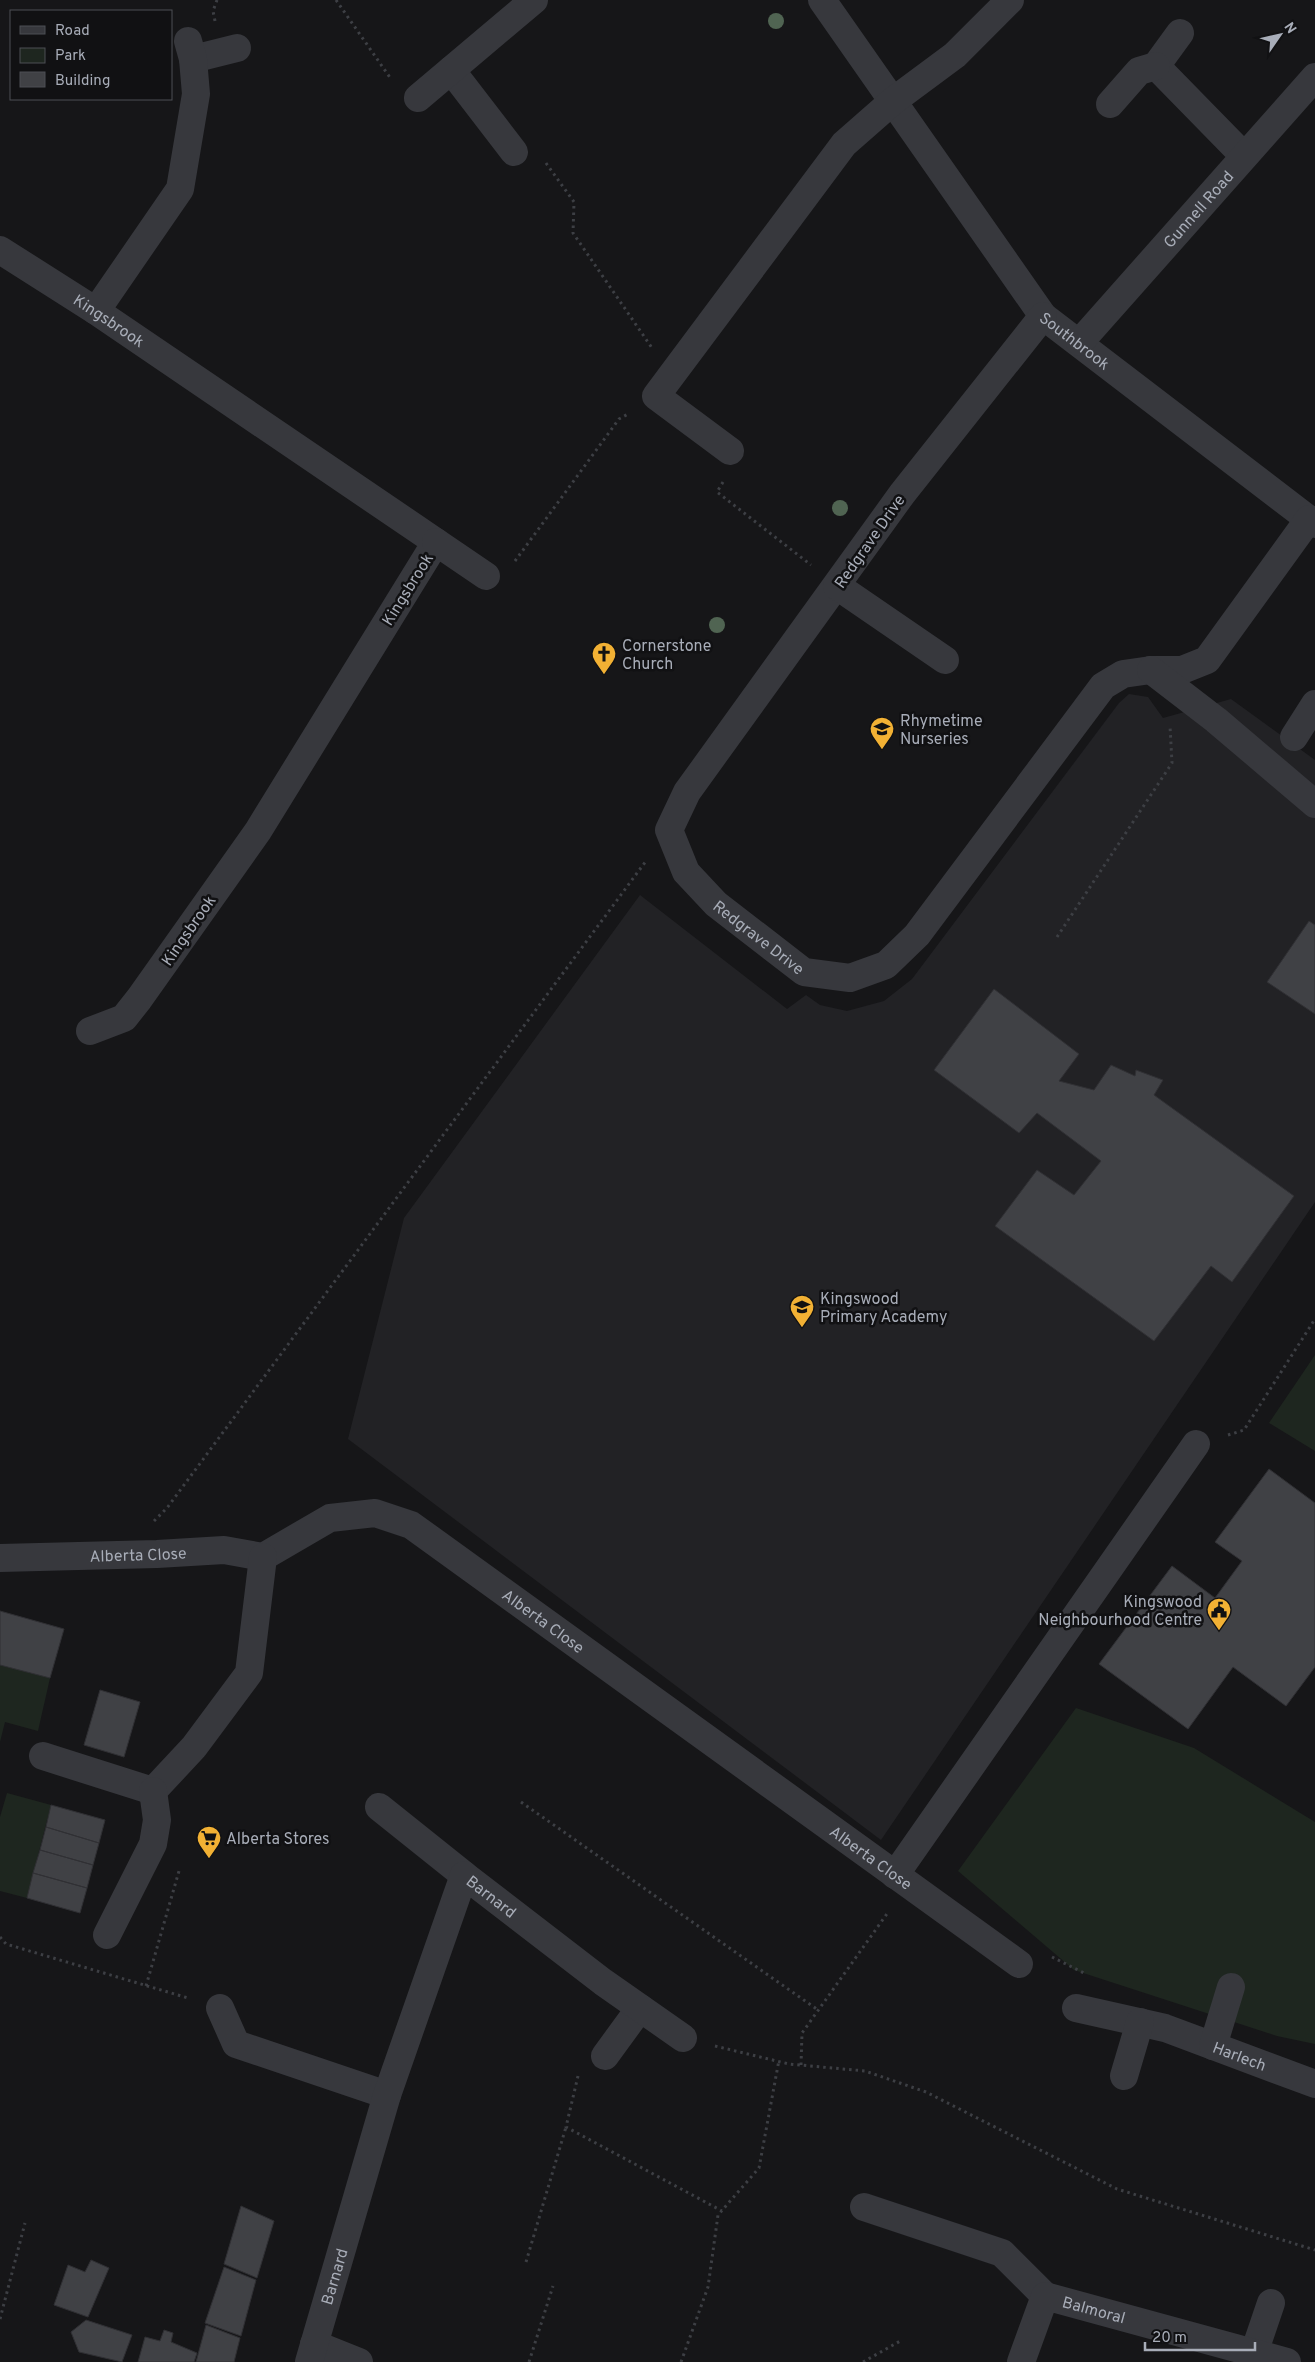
<svg xmlns="http://www.w3.org/2000/svg" width="1315" height="2362" viewBox="0 0 1315 2362" font-family="Overpass,sans-serif">
<style>
.built{fill:#222225}
.green{fill:#1e261f}
.building{fill:#404145;stroke:#303034}
.lines{fill:none;stroke-linecap:round;stroke-linejoin:round}
.path{stroke:#3d3f44;stroke-width:3;stroke-dasharray:2.5 4;stroke-linecap:butt}
.minor{stroke:#37383d;stroke-width:28}
.tree{fill:#506452}
.labels{text-anchor:middle;stroke-width:5;stroke-linejoin:round;paint-order:stroke}
.street-label{font-size:16px;fill:#a8adb8;stroke:#111113}
.poi-label{font-size:16px;fill:#a8adb8;stroke:#111113;text-anchor:start}
</style>
<rect width="100%" height="100%" fill="#161618"/>
<!-- built -->
<path class="built" d="M1129 694 1148 697 1163 718 1231 699 1315 760V1202L881 1840 348 1439 404 1218 640 895 787 1009 806 995 820 1005 847 1011 884 1001 912 979 1119 703Z"/>
<!-- green -->
<path class="green" d="M1315 1355V1451L1269 1423Z
M0 1665 50 1678 38 1731 5 1722 0 1742Z
M1076 1708 1194 1748 1315 1822V2044L1277 2036 1074 1970 958 1871Z
M7 1793 51 1805 27 1898 0 1891V1817Z"/>
<!-- building -->
<path class="building" d="M1309 921 1315 925V1014L1267 982Z
M994 989 1079 1054 1059 1081 1094 1090 1111 1065 1135 1076 1136 1070 1163 1080 1154 1095 1294 1196 1232 1282 1211 1266 1154 1341 995 1226 1037 1170 1074 1195 1101 1161 1037 1113 1019 1133 934 1070Z
M1269 1469 1315 1503V1667L1286 1706 1233 1667 1188 1729 1099 1664 1172 1566 1215 1598 1242 1561 1215 1542Z
M0 1611 64 1629 50 1678 0 1665Z
M100 1690 140 1702 124 1757 84 1745Z
M51 1805 105 1820 99 1843 46 1827Z
M46 1827 99 1843 93 1865 40 1850Z
M40 1850 93 1865 87 1888 33 1873Z
M33 1873 87 1888 80 1913 27 1898Z
M241 2206 274 2221 257 2278 224 2264Z
M91 2260 109 2268 88 2317 54 2305 68 2265 85 2272Z
M224 2267 256 2280 241 2336 205 2323Z
M86 2320 132 2335 122 2362 79 2352 71 2332Z
M206 2325 240 2338 234 2362H196Z
M164 2330 173 2333 171 2342 197 2353 194 2362H138L145 2337 160 2341Z"/>
<g class="lines">
<!-- path -->
<path class="path" d="M336 0 391 79
M215 21 213 11 217 0
M546 163 574 202 573 233 652 348
M723 482 717 492 811 565
M515 561 619 419 628 414
M1057 937 1172 763 1170 726
M1228 1435 1244 1430 1315 1319
M154 1521 167 1508 646 861
M521 1802 818 2010
M0 1937 6 1944 188 1998
M1052 1957 1086 1974
M146 1986 179 1871
M715 2046 789 2064 865 2071 926 2092 1117 2189 1315 2250
M801 2065 802 2033 889 1911
M578 2076 566 2127 722 2211
M526 2262 566 2127
M0 2319 25 2223
M529 2362 553 2286
M681 2362 708 2287 718 2215 759 2168 779 2060
M863 2362 902 2340"/>
<!-- minor -->
<g class="minor">
<path id="s1" d="M822 0 1043 316 1315 524"/>
<path d="M1180 33 1156 66 1244 156"/>
<path d="M193 59 237 48"/>
<path d="M451 70 514 152"/>
<path d="M418 98 534 0"/>
<path d="M1110 104 1139 71 1156 66"/>
<path id="s2" d="M0 250 96 311 436 542 258 831 139 999 124 1018 90 1031"/>
<path d="M96 311 180 189 196 94 193 59 188 41"/>
<path id="s3" d="M1043 316 902 494 687 792 669 830 686 872 716 904 804 972 850 978 886 965 917 935 1103 686 1123 674 1151 670H1182L1207 660 1309 519"/>
<path id="s4" d="M1080 342 1315 77"/>
<path d="M730 451 656 396 844 144 893 101 955 55 1010 0"/>
<path d="M436 542 486 576"/>
<path d="M837 586 945 660"/>
<path d="M1151 670 1216 720 1315 804"/>
<path d="M1294 737 1315 704"/>
<path id="s5" d="M0 1558 157 1554 224 1550 263 1557 330 1518 375 1513 411 1525 1019 1964"/>
<path d="M43 1756 153 1791 194 1747 249 1673 263 1557"/>
<path d="M379 1807 464 1875"/>
<path d="M895 1875 1196 1444"/>
<path d="M107 1935 153 1844 157 1820 153 1791"/>
<path d="M220 2008 236 2044 387 2095"/>
<path id="s6" d="M1076 2008 1165 2028 1315 2084"/>
<path d="M1213 2046 1231 1987"/>
<path d="M605 2056 640 2008"/>
<path d="M1124 2076 1140 2022"/>
<path d="M864 2207 1002 2253 1045 2296"/>
<path d="M314 2344 359 2362"/>
<path d="M1254 2353 1271 2303"/>
<path id="s7" d="M309 2362 387 2095 464 1875 603 1982 683 2038"/>
<path id="s8" d="M1021 2362 1045 2296 1287 2362"/>
</g>
</g>
<!-- trees -->
<g class="tree">
<circle cx="776" cy="21" r="8"/>
<circle cx="840" cy="508" r="8"/>
<circle cx="717" cy="625" r="8"/>
</g>
<!-- icons -->
<defs>
<symbol id="church-pin" viewBox="-11 -11 22 30"><path d="M0 17L-7.5 6A9.5 9.5 0 1 1 7.5 6Z" fill="#f2b134" stroke="#111113"/><path d="M-1.2-6h2.4v3.5h3.3v2.4h-3.3V6h-2.4V-.1h-3.3v-2.4h3.3Z" fill="#111"/></symbol>
<symbol id="school-pin" viewBox="-11 -11 22 30"><path d="M0 17L-7.5 6A9.5 9.5 0 1 1 7.5 6Z" fill="#f2b134" stroke="#111113"/><path d="M0-5L7-2L0 1L-7-2ZM-4 1L0 2.5L4 1V4Q0 6-4 4Z" fill="#111"/></symbol>
<symbol id="civic-pin" viewBox="-11 -11 22 30"><path d="M0 17L-7.5 6A9.5 9.5 0 1 1 7.5 6Z" fill="#f2b134" stroke="#111113"/><path d="M-.6-6.5H3V-4.5H.6V-3L4-1V1h2V6H-6V1h2V-1L-.6-3ZM-1.2 2.5V6h2.4V2.5Z" fill="#111"/></symbol>
<symbol id="supermarket-pin" viewBox="-11 -11 22 30"><path d="M0 17L-7.5 6A9.5 9.5 0 1 1 7.5 6Z" fill="#f2b134" stroke="#111113"/><path d="M-6-5.5h2.5l.6 2H6L4.5 2H-2.5L-4.4-4H-6ZM-1.5 3.2a1.3 1.3 0 1 0 .1 0ZM3 3.2a1.3 1.3 0 1 0 .1 0Z" fill="#111"/></symbol>
</defs>
<g fill-rule="evenodd">
<use href="#church-pin" x="590" y="640" width="28" height="38"/>
<use href="#school-pin" x="868" y="715" width="28" height="38"/>
<use href="#school-pin" x="788" y="1293" width="28" height="38"/>
<use href="#civic-pin" x="1205" y="1596" width="28" height="38"/>
<use href="#supermarket-pin" x="195" y="1824" width="28" height="38"/>
</g>
<g class="labels">
<!-- street labels -->
<g class="street-label">
<text dy="6" stroke="none"><textPath href="#s4" startOffset="178">Gunnell Road</textPath></text>
<text dy="6" stroke="none"><textPath href="#s2" startOffset="130">Kingsbrook</textPath></text>
<text dy="6" stroke="none"><textPath href="#s1" startOffset="426">Southbrook</textPath></text>
<text transform="translate(869 541) rotate(-55)" y="6">Redgrave Drive</text>
<text transform="translate(407 589) rotate(-58)" y="6">Kingsbrook</text>
<text transform="translate(188 930) rotate(-55)" y="6">Kingsbrook</text>
<text dy="6" stroke="none"><textPath href="#s3" startOffset="780">Redgrave Drive</textPath></text>
<text dy="6" stroke="none"><textPath href="#s5" startOffset="138">Alberta Close</textPath></text>
<text dy="6" stroke="none"><textPath href="#s5" startOffset="588">Alberta Close</textPath></text>
<text dy="6" stroke="none"><textPath href="#s5" startOffset="992">Alberta Close</textPath></text>
<text dy="6" stroke="none"><textPath href="#s7" startOffset="546">Barnard</textPath></text>
<text dy="6" stroke="none"><textPath href="#s6" startOffset="171">Harlech</textPath></text>
<text dy="6" stroke="none"><textPath href="#s7" startOffset="89">Barnard</textPath></text>
<text dy="6" stroke="none"><textPath href="#s8" startOffset="121">Balmoral</textPath></text>
</g>
<!-- poi labels -->
<g class="poi-label">
<text x="622" y="651">Cornerstone<tspan x="622" dy="18">Church</tspan></text>
<text x="900" y="726">Rhymetime<tspan x="900" dy="18">Nurseries</tspan></text>
<text x="820" y="1304">Kingswood<tspan x="820" dy="18">Primary Academy</tspan></text>
<text x="1202" y="1607" text-anchor="end">Kingswood<tspan x="1202" dy="18">Neighbourhood Centre</tspan></text>
<text x="226" y="1844">Alberta Stores</text>
</g>
</g>
<!-- legend -->
<rect x="10" y="10" width="162" height="90" fill="#111113" stroke="#4d4f55"/>
<rect x="20" y="26" width="25" height="8" fill="#37383d" stroke="#4d4f55"/>
<text x="55" y="35" font-size="15" fill="#a8adb8">Road</text>
<rect x="20" y="48" width="25" height="15" fill="#1e261f" stroke="#4d4f55"/>
<text x="55" y="60" font-size="15" fill="#a8adb8">Park</text>
<rect x="20" y="72" width="25" height="15" fill="#404145" stroke="#4d4f55"/>
<text x="55" y="85" font-size="15" fill="#a8adb8">Building</text>
<!-- north arrow -->
<g transform="translate(1280 35) rotate(56)" stroke="#111113" stroke-width="4" paint-order="stroke">
<path d="M0-4L9 19L0 12L-9 19Z" fill="#a8adb8"/>
<text y="-8" font-size="14" font-weight="bold" text-anchor="middle" fill="#a8adb8">N</text>
</g>
<!-- scale -->
<path d="M1145 2342v8h110v-8" fill="none" stroke="#a8adb8" stroke-width="2.5"/>
<text x="1152" y="2342" font-size="15" fill="#a8adb8" stroke="#111113" stroke-width="4" paint-order="stroke">20 m</text>
</svg>
